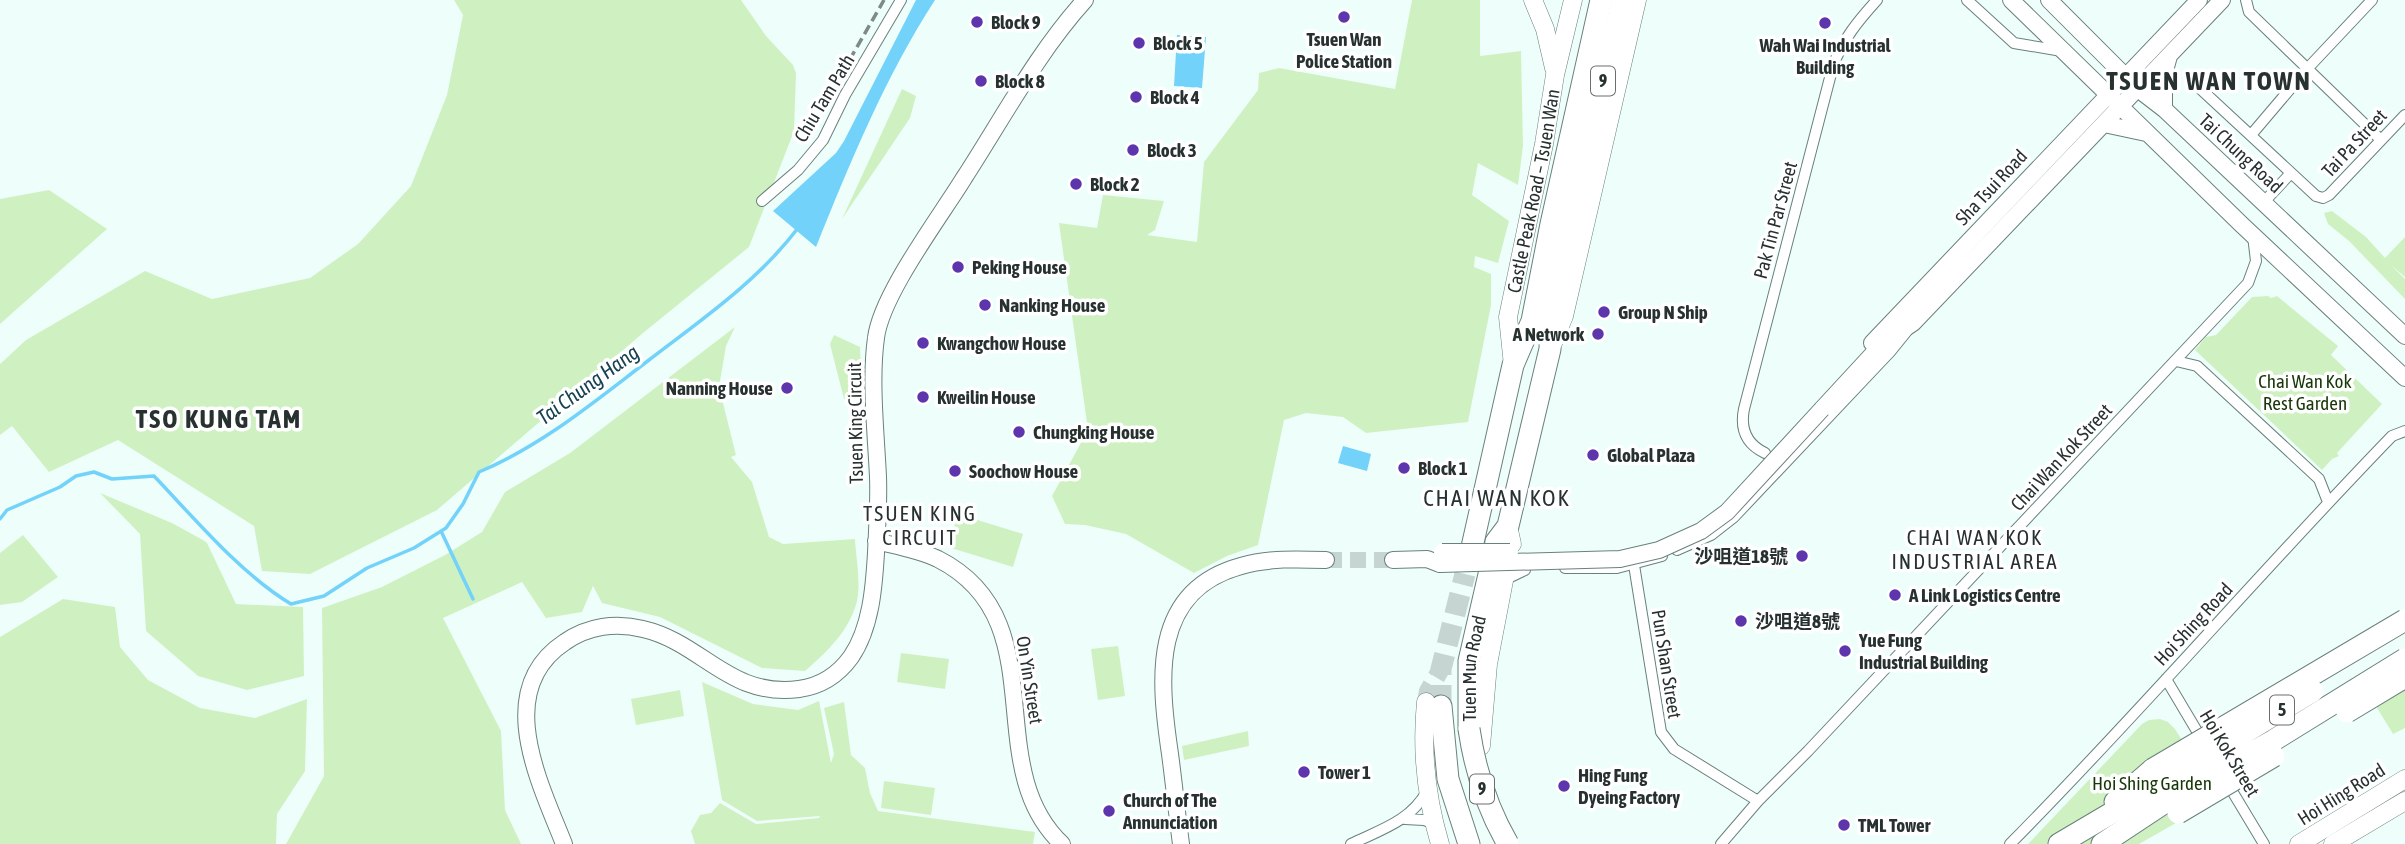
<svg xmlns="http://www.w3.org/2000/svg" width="2405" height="844" viewBox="0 0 2405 844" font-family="'Asap Condensed','Noto Sans TC',sans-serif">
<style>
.green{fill:#cff1c2}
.water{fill:#72d2f9}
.pier{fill:#eefefb}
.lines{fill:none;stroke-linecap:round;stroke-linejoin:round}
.stream{stroke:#72d2f9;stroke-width:3.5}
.secondary-tunnel{stroke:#c6d5d2;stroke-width:16;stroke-dasharray:16 8;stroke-linecap:butt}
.primary-tunnel{stroke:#c6d5d2;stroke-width:18;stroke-dasharray:18 9;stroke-linecap:butt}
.highway-tunnel{stroke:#c6d5d2;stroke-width:21;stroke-dasharray:21 10;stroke-linecap:butt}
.street-casing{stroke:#69817c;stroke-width:12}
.secondary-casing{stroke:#69817c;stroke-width:18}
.primary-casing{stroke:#69817c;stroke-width:19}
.highway-casing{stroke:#69817c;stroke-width:23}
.street{stroke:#fff;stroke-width:10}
.secondary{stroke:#fff;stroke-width:16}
.primary{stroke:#fff;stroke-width:18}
.highway{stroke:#fff;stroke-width:21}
.rail{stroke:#7d8a87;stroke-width:3.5;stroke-dasharray:10 5;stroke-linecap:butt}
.secondary-bridge-casing{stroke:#69817c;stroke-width:18;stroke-linecap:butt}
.highway-bridge-casing{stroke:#69817c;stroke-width:23;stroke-linecap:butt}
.secondary-bridge{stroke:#fff;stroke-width:16}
.highway-bridge{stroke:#fff;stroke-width:21}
.poi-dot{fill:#5d36ae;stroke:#fff;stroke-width:2.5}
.labels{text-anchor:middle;stroke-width:7;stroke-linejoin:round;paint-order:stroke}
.shield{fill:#fff;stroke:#686f6d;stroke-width:2}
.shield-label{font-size:18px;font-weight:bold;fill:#27312f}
.poi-label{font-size:19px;font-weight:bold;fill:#27312f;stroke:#fff;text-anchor:start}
.street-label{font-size:19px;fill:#27312f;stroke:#fff}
.park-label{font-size:19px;fill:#193809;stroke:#fff}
.water-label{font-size:21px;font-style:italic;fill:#174252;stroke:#fff}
.neighbourhood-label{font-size:21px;letter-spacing:2px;fill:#27312f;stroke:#fff}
.quarter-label{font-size:23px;letter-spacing:2px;fill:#27312f;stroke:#fff}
.district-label{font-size:26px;font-weight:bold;letter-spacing:2px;fill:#27312f;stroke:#fff}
</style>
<rect width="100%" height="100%" fill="#eefefb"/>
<!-- green -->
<path class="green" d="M454 0H741L766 36 793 65 796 73 794 131 749 247 643 333 437 510 310 574 262 571 254 526 118 440 49 472 12 426 0 435V364L26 340 145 271 212 299 310 278 358 244 411 186 447 95 463 15Z
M1412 0H1480V56L1521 51 1523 146 1518 185 1478 163 1472 195 1509 221 1498 263 1475 256 1474 267 1491 274V305L1468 422 1366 433 1343 417 1306 413 1284 420 1258 545 1227 556 1194 573 1126 534 1085 525 1065 524 1052 496 1088 430 1059 223 1097 228 1103 195 1164 201 1155 230 1147 235 1197 242 1204 162 1258 90 1259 73 1279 68 1395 89Z
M902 89 916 96 910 118 842 219Z
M49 190 107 229 0 324V199Z
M2332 211 2366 237 2385 258 2405 237V277L2391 265 2405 279V299L2349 241 2328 224 2324 213Z
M2268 296 2271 298 2277 296 2338 346 2331 355 2382 404 2337 453 2339 456 2332 459 2322 470 2195 350 2206 337 2216 335 2252 297Z
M735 327 726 346 719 387 736 455 731 457 752 482 769 537 783 544 855 539C856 558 861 582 857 601 850 630 827 652 805 671L762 668 660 617 602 603 593 586 582 612 546 618 522 582 443 618 501 731 505 810 521 844H286L324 776 322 608 382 587 445 555 482 532 505 492 570 453Z
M834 335 860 347 862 398 844 399 830 344Z
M100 493 172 523 203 540 207 543 236 604 303 607 304 676 247 690 198 676 146 631 140 534Z
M958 514 1023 534 1013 567 948 547Z
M23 535 58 577 22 602 0 605V553Z
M63 599 115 607 120 647 148 680 200 708 255 718 307 699 305 771 277 814 276 844H0V637Z
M1118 646 1125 696 1098 700 1091 649Z
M901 653 949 659 945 689 897 682Z
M702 682 753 704 798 710 819 701 831 763 834 754 824 708 844 702 851 755 865 768 870 793 878 811 1035 832 1033 844H695L691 831 700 815 711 813 720 803 756 824 819 818 820 816 757 821 722 800Z
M2405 685V728L2393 734 2374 703Z
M680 690 684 716 636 725 631 699Z
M2160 719 2168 722 2175 729 2218 799 2139 844H2028L2142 724 2149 720Z
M1248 731 1249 746 1184 760 1182 746Z
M884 781 935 788 931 815 881 808Z"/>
<!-- water -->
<path class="water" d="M916 0H935C885 77 850 163 816 247L773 211 836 153 844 141Z
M1177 35 1206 37 1202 88 1174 86Z
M1343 446 1371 454 1367 471 1338 463Z"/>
<!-- pier -->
<path class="pier" d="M1978 0H2069L2311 224 2309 227 2405 314V394L2098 118Z"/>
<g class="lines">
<!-- stream -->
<path class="stream" d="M0 519 7 510 60 487 76 476 94 472 112 479 154 476C195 519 241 574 291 604L324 596 367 568 414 548 446 528 463 504 479 472C543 445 595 401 649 360 701 320 758 281 798 228
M441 531 473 599"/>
<!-- secondary-tunnel -->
<path class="secondary-tunnel" d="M1326 560H1393"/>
<!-- primary-tunnel -->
<path class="primary-tunnel" d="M1426 702 1428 691 1441 669"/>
<!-- highway-tunnel -->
<path class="highway-tunnel" d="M1441 706V669L1465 574"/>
<defs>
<path id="street" d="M1967 0 2014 43 2062 51
M2246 0 2249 12 2381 140
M2192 81 2316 196 2323 198 2329 195 2405 115
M2251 135 2307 69 2372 0
M762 201 798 170 823 140 845 95 901 0
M2263 203 2290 174
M2176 361 2197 366 2319 479 2328 502
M1765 453C1746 444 1740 429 1744 409L1833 66C1843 39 1858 21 1877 0
M1677 550 1711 535 1734 517 1890 352 1907 331
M1634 565 1661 732 1674 749 1758 801
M1565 568H1617L1662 556
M1504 580 1525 570
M2166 679 2204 743
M2226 781 2264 844
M1405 819 1424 820 1433 823
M1351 844C1380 830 1411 821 1427 791
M1721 844 1758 801 1808 751 2248 283 2256 261 2253 236
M2010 844C2141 712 2262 570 2392 436L2405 431"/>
<path id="secondary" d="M2011 0 2242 225 2405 378
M2049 0 2138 89 2164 109 2405 336
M2164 109V74L2169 56
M2104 124 2146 133
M1872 343 2199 0
M1822 409 1882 344 1913 323 2222 0
M876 541C896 546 919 550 938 559 1058 620 978 765 1062 844
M1393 560 1427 559 1440 564
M564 844C540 783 492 690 565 642 588 626 616 622 643 629 703 643 729 698 799 689 821 686 838 675 851 657 871 628 874 587 876 553 877 528 879 502 878 477 876 434 870 380 876 338 881 295 940 217 964 178 1003 118 1037 53 1085 0
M1181 844C1177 814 1174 784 1170 754 1159 679 1150 591 1241 566 1268 558 1298 559 1326 560"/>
<g id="primary">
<path d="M1533 0 1545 29 1554 68"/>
<path d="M1553 343 1564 316 1637 0"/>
<path id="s1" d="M1513 365 1508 317 1544 144 1555 75 1573 0"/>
<path d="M1508 526 1512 544"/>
<path d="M1426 702C1421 752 1426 797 1440 844"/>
<path d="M1481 746 1488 664 1506 570"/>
<path d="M2299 844 2405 779"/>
<path d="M2333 844 2405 801"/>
</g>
<g id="highway">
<path d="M1472 547 1513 365 1532 321 1551 224 1601 0"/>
<path d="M1495 547 1496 542 1508 526 1550 349 1551 314 1622 0"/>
<path d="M1441 706 1448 779 1469 844"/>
<path id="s2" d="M1469 729V661L1490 570"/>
<path d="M2115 802 2153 769"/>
<path d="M2059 844 2159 785"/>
<path d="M2102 844 2167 801"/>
</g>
</defs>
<!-- street casing -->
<use href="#street" class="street-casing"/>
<!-- secondary casing -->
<use href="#secondary" class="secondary-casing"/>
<!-- primary casing -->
<use href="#primary" class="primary-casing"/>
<!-- highway casing -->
<use href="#highway" class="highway-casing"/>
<!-- street -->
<use href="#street" class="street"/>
<!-- secondary -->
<use href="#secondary" class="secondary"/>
<!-- primary -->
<use href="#primary" class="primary"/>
<!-- highway -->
<use href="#highway" class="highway"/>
<!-- rail -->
<path class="rail" d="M827 99 884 0"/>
<defs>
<path id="secondary-bridge" d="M1442 552H1510
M1440 564 1620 559 1659 550 1701 531 1727 512 1822 409"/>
<path id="highway-bridge" d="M2347 712 2405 677
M1469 729C1475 770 1487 808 1508 844
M2153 769 2405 620
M2159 785 2313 691
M2167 801 2274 740 2405 659
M2178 813 2274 756"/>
</defs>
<!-- secondary-bridge casing -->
<use href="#secondary-bridge" class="secondary-bridge-casing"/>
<!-- highway-bridge casing -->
<use href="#highway-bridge" class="highway-bridge-casing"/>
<!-- secondary-bridge -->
<use href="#secondary-bridge" class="secondary-bridge"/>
<!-- highway-bridge -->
<use href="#highway-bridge" class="highway-bridge"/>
</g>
<!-- markers -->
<g class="poi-dot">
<circle cx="1344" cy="17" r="7"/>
<circle cx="977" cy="22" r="7"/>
<circle cx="1825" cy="23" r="7"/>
<circle cx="1139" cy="43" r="7"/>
<circle cx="981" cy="81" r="7"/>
<circle cx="1136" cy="97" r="7"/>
<circle cx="1133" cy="150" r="7"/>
<circle cx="1076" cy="184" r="7"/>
<circle cx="958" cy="267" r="7"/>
<circle cx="985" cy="305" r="7"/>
<circle cx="1604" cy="312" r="7"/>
<circle cx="1598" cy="334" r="7"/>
<circle cx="923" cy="343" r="7"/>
<circle cx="787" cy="388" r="7"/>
<circle cx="923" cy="397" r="7"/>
<circle cx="1019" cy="432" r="7"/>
<circle cx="1593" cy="455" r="7"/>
<circle cx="1404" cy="468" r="7"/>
<circle cx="955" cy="471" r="7"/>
<circle cx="1802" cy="556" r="7"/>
<circle cx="1895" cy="595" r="7"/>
<circle cx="1741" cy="621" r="7"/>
<circle cx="1845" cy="651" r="7"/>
<circle cx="1304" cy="772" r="7"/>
<circle cx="1564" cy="786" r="7"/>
<circle cx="1109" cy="811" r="7"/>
<circle cx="1844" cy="825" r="7"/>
</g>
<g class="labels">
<!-- shield labels -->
<g class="shield">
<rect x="1591" y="66.5" width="24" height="29" rx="5"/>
<rect x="2270" y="695.5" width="24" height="29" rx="5"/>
<rect x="1470" y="774.5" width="24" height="29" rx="5"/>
</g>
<g class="shield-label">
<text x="1603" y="87">9</text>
<text x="2282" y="716">5</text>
<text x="1482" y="795">9</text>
</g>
<!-- poi labels -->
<g class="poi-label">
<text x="991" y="29">Block 9</text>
<text x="1344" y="46" text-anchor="middle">Tsuen Wan<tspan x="1344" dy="22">Police Station</tspan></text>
<text x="1153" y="50">Block 5</text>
<text x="1825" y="52" text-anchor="middle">Wah Wai Industrial<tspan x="1825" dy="22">Building</tspan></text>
<text x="995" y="88">Block 8</text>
<text x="1150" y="104">Block 4</text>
<text x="1147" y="157">Block 3</text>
<text x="1090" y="191">Block 2</text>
<text x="972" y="274">Peking House</text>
<text x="999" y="312">Nanking House</text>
<text x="1618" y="319">Group N Ship</text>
<text x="1584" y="341" text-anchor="end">A Network</text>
<text x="937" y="350">Kwangchow House</text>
<text x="773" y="395" text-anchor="end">Nanning House</text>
<text x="937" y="404">Kweilin House</text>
<text x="1033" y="439">Chungking House</text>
<text x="1607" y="462">Global Plaza</text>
<text x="1418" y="475">Block 1</text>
<text x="969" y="478">Soochow House</text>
<text x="1788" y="563" text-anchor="end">沙咀道18號</text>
<text x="1909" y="602">A Link Logistics Centre</text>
<text x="1755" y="628">沙咀道8號</text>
<text x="1859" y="647">Yue Fung<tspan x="1859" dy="22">Industrial Building</tspan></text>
<text x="1318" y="779">Tower 1</text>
<text x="1578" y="782">Hing Fung<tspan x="1578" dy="22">Dyeing Factory</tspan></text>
<text x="1123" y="807">Church of The<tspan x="1123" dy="22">Annunciation</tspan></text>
<text x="1858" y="832">TML Tower</text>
</g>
<!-- street labels -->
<g class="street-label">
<text transform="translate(824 98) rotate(-59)" y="7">Chiu Tam Path</text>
<text transform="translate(2354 143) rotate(-47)" y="7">Tai Pa Street</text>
<text transform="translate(2241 153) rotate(43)" y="7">Tai Chung Road</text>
<text transform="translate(1991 187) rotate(-47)" y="7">Sha Tsui Road</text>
<text dy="7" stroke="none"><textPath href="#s1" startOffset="177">Castle Peak Road – Tsuen Wan</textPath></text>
<text transform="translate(1775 220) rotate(-75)" y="7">Pak Tin Par Street</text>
<text transform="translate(855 423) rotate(-91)" y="7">Tsuen King Circuit</text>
<text transform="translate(2061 457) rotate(-47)" y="7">Chai Wan Kok Street</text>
<text transform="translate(2193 624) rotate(-47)" y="7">Hoi Shing Road</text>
<text transform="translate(1667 664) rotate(81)" y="7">Pun Shan Street</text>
<text dy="7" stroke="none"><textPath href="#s2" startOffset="61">Tuen Mun Road</textPath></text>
<text transform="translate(1030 680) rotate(81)" y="7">On Yin Street</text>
<text transform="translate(2230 753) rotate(59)" y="7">Hoi Kok Street</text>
<text transform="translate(2341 794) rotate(-32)" y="7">Hoi Hing Road</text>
</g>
<!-- park labels -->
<g class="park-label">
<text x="2305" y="388">Chai Wan Kok<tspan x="2305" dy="22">Rest Garden</tspan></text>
<text x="2152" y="790">Hoi Shing Garden</text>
</g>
<!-- water labels -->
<g class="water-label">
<text transform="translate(588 385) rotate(-36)" y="7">Tai Chung Hang</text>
</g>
<!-- neighbourhood labels -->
<g class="neighbourhood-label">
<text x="920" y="521">TSUEN KING<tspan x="920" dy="24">CIRCUIT</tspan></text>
<text x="1975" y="545">CHAI WAN KOK<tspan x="1975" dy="24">INDUSTRIAL AREA</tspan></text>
</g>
<!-- quarter labels -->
<g class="quarter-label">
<text x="1497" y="506">CHAI WAN KOK</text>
</g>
<!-- district labels -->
<g class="district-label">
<text x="2209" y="90">TSUEN WAN TOWN</text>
<text x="219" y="428">TSO KUNG TAM</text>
</g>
</g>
</svg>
